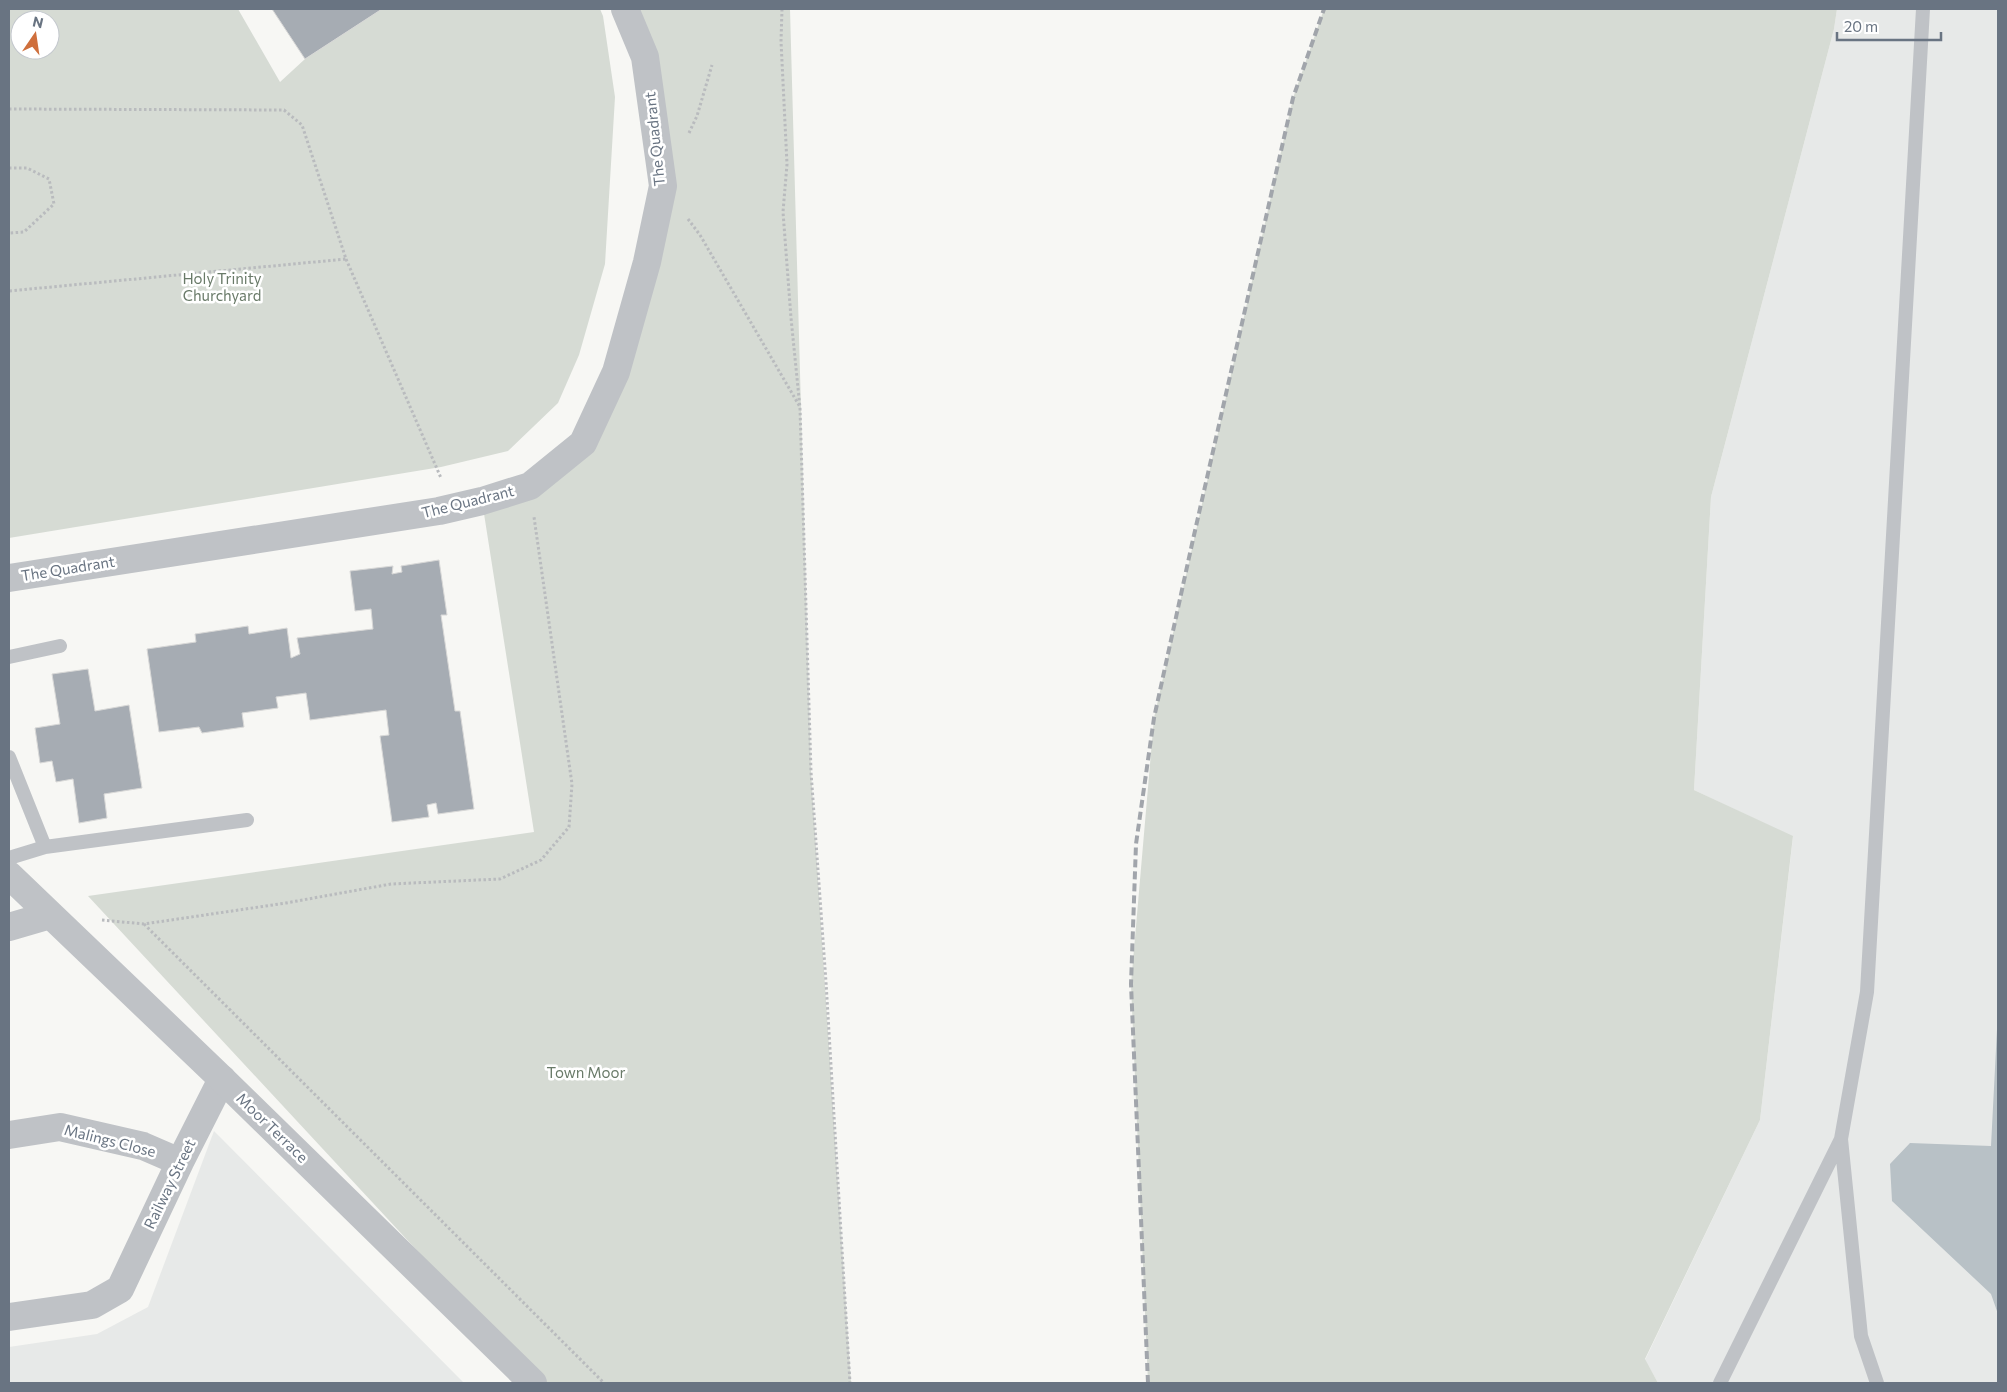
<svg xmlns="http://www.w3.org/2000/svg" width="2007" height="1392" viewBox="0 0 2007 1392" font-family="Commissioner,sans-serif">
<style>
.built{fill:#e7e9e8}
.green{fill:#d6dbd4;fill-rule:evenodd}
.water{fill:#b8c1c6}
.building{fill:#a6acb3;stroke:#d8d8d7}
.lines{fill:none;stroke-linecap:round;stroke-linejoin:round}
.path{stroke:#b9bbbe;stroke-width:3;stroke-dasharray:2.5 2.5;stroke-linecap:butt}
.service{stroke:#bfc2c6;stroke-width:14}
.minor{stroke:#bfc2c6;stroke-width:28}
.tertiary{stroke:#bfc2c6;stroke-width:28}
.rail{stroke:#a1a5ab;stroke-width:4;stroke-dasharray:8 4;stroke-linecap:butt}
.labels{text-anchor:middle;stroke-width:5;stroke-linejoin:round;paint-order:stroke}
.street-label{font-size:15px;fill:#697482;stroke:#fff}
.park-label{font-size:15px;fill:#697a68;stroke:#fff}
</style>
<rect width="100%" height="100%" fill="#f7f7f4"/>
<!-- built -->
<path class="built" d="M1837 9H1998V1383H1658L1645 1360 1760 1120 1793 837 1694 790 1711 497 1834 29Z
M214 1131 464 1383H9V1347L97 1334 148 1307Z"/>
<!-- green -->
<path class="green" d="M9 9H238L280 82 305 59 382 9H600L603 16 615 97 605 264 579 355 558 403 508 451 441 467 9 538ZM20 20H50V50H20Z
M618 9H790L811 772 851 1383H540L88 896 534 832 482 501 583 443 663 186 645 57Z
M1324 9H1837L1834 29 1711 497 1694 790 1793 836 1760 1120 1645 1359 1658 1383H1148L1131 984 1154 718 1293 98Z"/>
<!-- water -->
<path class="water" d="M1998 1010V1314L1991 1294 1892 1201 1890 1164 1910 1143 1991 1146Z"/>
<!-- building -->
<path class="building" d="M272 9H382L305 59Z
M439 560 447 615H441L455 711H460L474 809 438 814 436 803 427 805 429 817 392 822 380 736 389 735 386 710 310 720 306 693 276 697 278 708 242 713 244 727 202 733 199 727 159 732 147 649 196 642 195 634 248 626 249 634 287 628 291 658 300 654 297 638 373 629 371 609 355 611 350 571 393 566 392 574 402 572 401 566Z
M88 669 95 711 129 705 142 788 104 794 107 818 79 823 73 779 56 782 52 761 40 763 35 728 60 724 52 674Z"/>
<g class="lines">
<!-- path -->
<path class="path" d="M782 9 781 41 787 164 783 212 791 318 800 408 811 772 826 982 850 1383
M9 109 284 110 302 125 346 259 9 291
M689 133 697 116 712 65
M9 168H27L49 179 54 204 24 232 9 233
M688 219 700 235 800 407
M346 259 441 478
M102 920 144 924 286 903 391 884 500 879 541 860 569 827 572 784 534 517
M144 924 604 1383"/>
<!-- service -->
<path class="service" d="M9 657 60 646
M9 757 45 847
M9 858 45 847 247 820
M1841 1139 1861 1336 1877 1383
M1720 1383 1841 1139 1867 992 1923 9"/>
<!-- minor -->
<path class="minor" d="M9 1135 60 1127 143 1146 180 1162
M9 1317 92 1305 120 1289 180 1162 222 1079"/>
<!-- tertiary -->
<path class="tertiary" d="M9 578 439 511 482 501 530 486 583 443 616 372 647 262 663 186 645 57 625 9
M9 875 222 1079 533 1383
M9 927 50 915"/>
<!-- rail -->
<path class="rail" d="M1148 1383 1131 984 1136 844 1154 718 1192 544 1293 98 1324 9"/>
</g>
<g class="labels">
<!-- street labels -->
<g class="street-label">
<text transform="translate(655 139) rotate(-96)" y="5">The Quadrant</text>
<text transform="translate(468 502) rotate(-14)" y="5">The Quadrant</text>
<text transform="translate(68 569) rotate(-9)" y="5">The Quadrant</text>
<text transform="translate(272 1128) rotate(44)" y="5">Moor Terrace</text>
<text transform="translate(110 1141) rotate(14)" y="5">Malings Close</text>
<text transform="translate(170 1184) rotate(-64)" y="5">Railway Street</text>
</g>
<!-- park labels -->
<g class="park-label">
<text x="222" y="284">Holy Trinity<tspan x="222" dy="17">Churchyard</tspan></text>
<text x="586" y="1078">Town Moor</text>
</g>
</g>
<!-- border -->
<rect width="2007" height="1392" fill="none" stroke="#697482" stroke-width="20"/>
<!-- north arrow -->
<g transform="translate(35 35) rotate(13)"><circle r="24" fill="#ffffff" stroke="#c3c7cd"/>
<path d="M0-4L9 19L0 12L-9 19Z" fill="#cf6f3c"/>
<text y="-8" font-size="14" font-weight="bold" text-anchor="middle" fill="#697482">N</text>
</g>
<!-- scale -->
<path d="M1837 32v8h104v-8" fill="none" stroke="#697482" stroke-width="2.5"/>
<text x="1844" y="32" font-size="15" fill="#697482" stroke="#ffffff" stroke-width="4" paint-order="stroke">20 m</text>
</svg>
